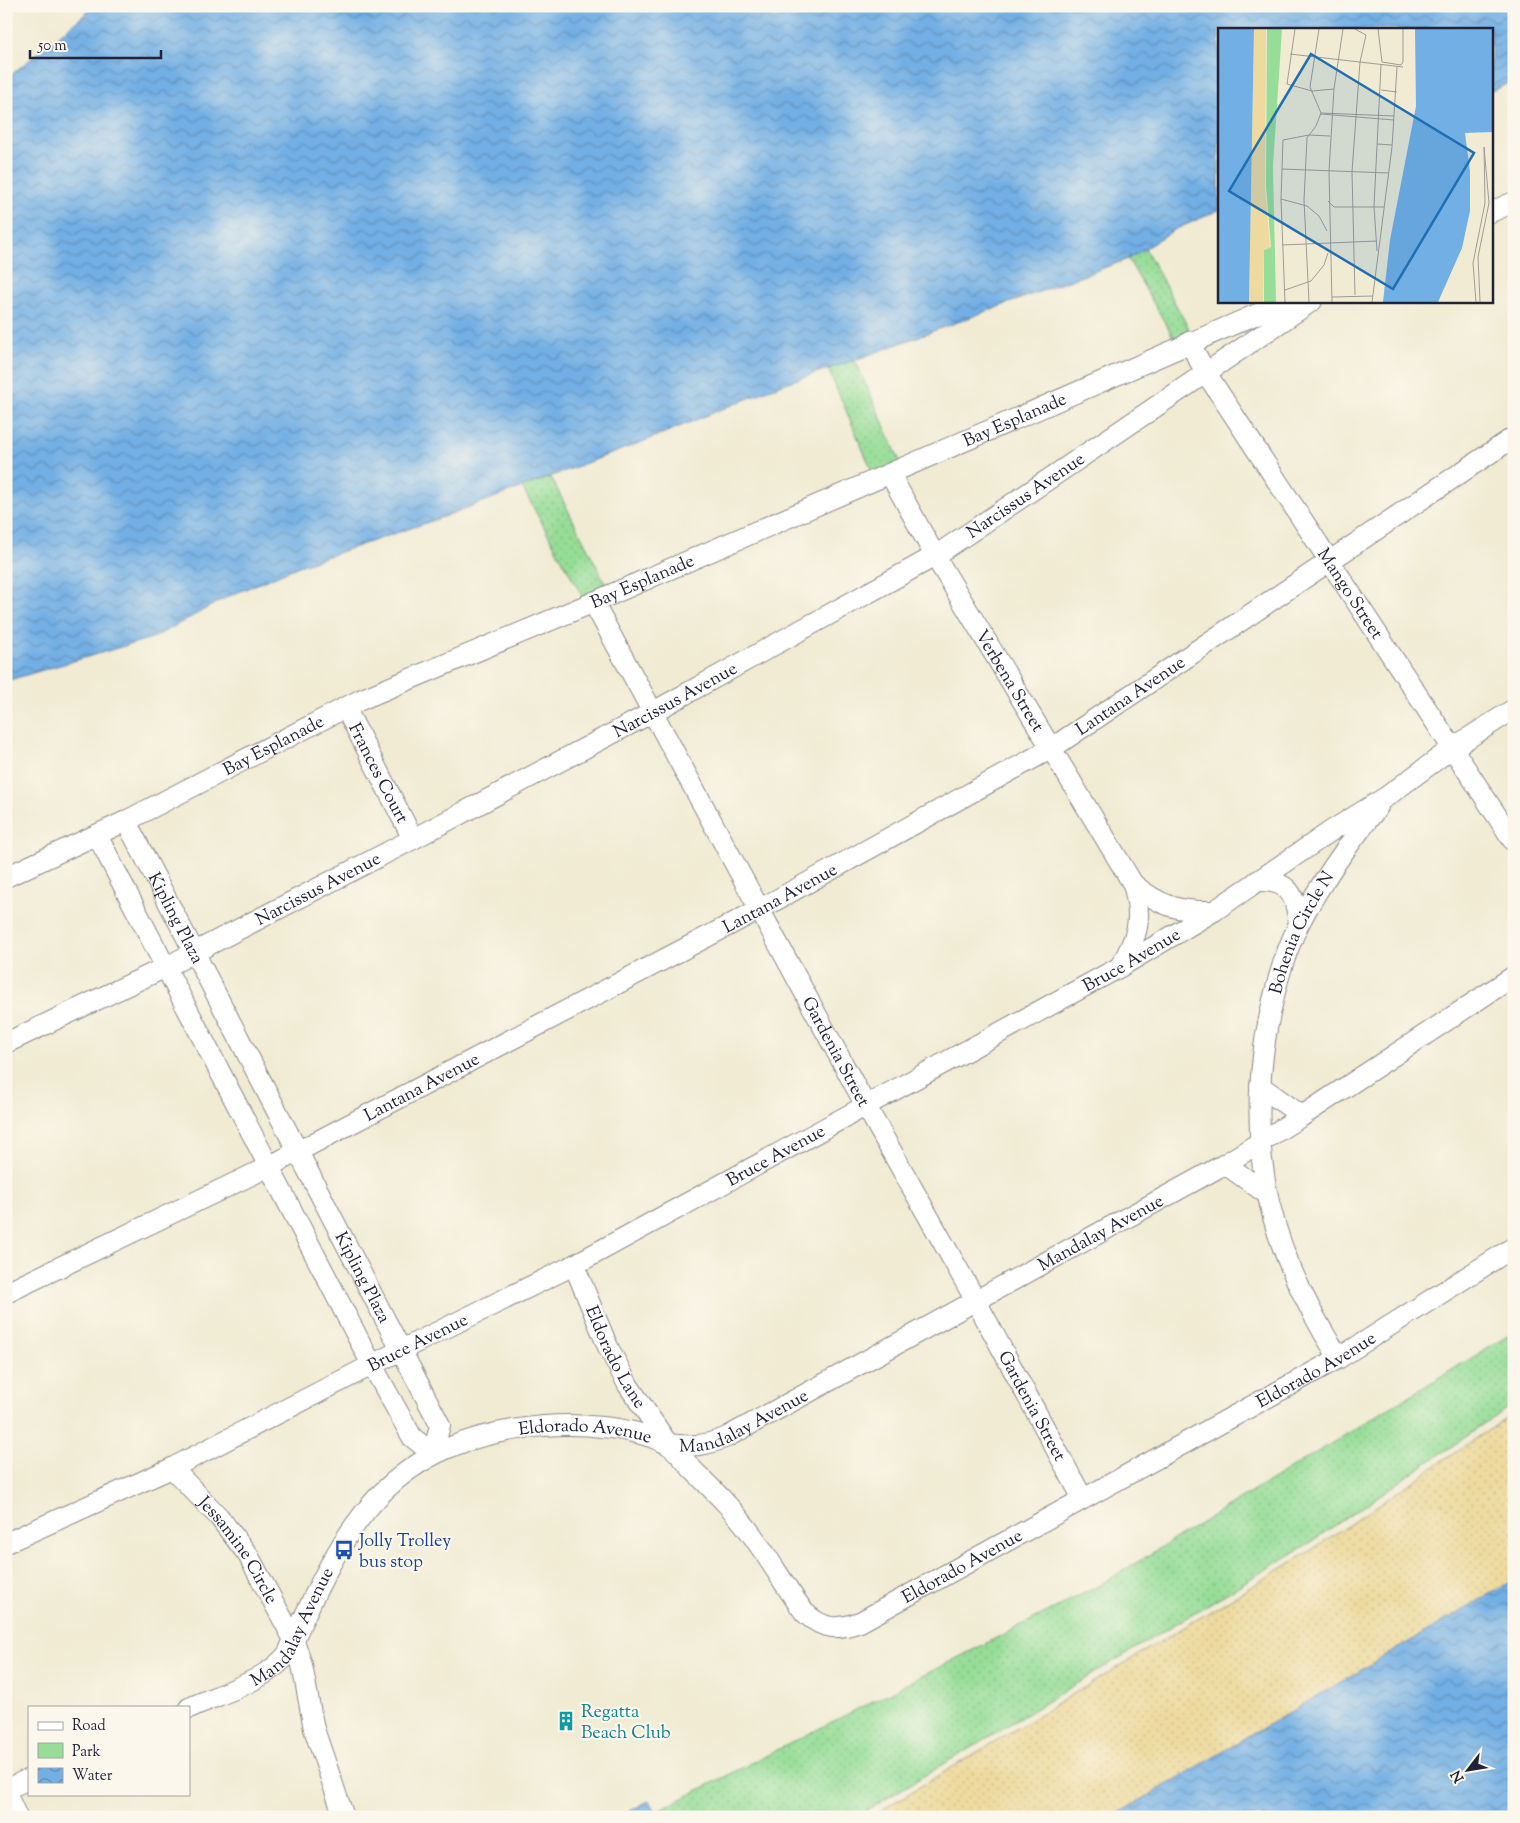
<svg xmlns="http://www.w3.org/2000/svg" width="1520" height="1823" viewBox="0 0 1520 1823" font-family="'Sorts Mill Goudy',serif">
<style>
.green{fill:url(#green-dots);stroke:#5c8069}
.sand{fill:url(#sand-dots);stroke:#887e6c}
.water{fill:url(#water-waves);stroke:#4a6890}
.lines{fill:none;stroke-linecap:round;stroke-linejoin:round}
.minor-casing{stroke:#8a8687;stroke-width:22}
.minor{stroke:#fff;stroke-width:20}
.labels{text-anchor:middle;stroke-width:4.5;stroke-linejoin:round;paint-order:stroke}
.street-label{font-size:18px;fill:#22223b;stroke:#fbf7ec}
.transit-label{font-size:18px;fill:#164399;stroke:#fbf7ec;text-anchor:start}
.culture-label{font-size:18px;fill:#0d838f;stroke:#fbf7ec;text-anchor:start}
.inset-road{fill:none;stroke:#9e9b96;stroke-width:1}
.view{fill:#1f6fb2;fill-opacity:0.15;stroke:#1f6fb2;stroke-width:2.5}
.inset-edge{fill:none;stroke:#22223b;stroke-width:2.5}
</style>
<defs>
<pattern id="green-dots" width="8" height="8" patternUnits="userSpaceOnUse" patternTransform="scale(1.25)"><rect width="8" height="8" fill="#96dd97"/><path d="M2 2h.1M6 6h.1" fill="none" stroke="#81bd83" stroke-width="1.8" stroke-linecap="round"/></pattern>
<pattern id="sand-dots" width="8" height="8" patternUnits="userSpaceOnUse" patternTransform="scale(1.25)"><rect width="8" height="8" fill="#eeda9e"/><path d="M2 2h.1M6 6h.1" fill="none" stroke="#ccbb89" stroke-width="1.8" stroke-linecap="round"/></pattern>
<pattern id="water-waves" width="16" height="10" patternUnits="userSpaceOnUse" patternTransform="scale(1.25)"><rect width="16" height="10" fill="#72afe4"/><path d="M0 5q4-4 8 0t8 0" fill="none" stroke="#5d8eba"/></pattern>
</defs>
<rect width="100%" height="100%" fill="#fbf7ec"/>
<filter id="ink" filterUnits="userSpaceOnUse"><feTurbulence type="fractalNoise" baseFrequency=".02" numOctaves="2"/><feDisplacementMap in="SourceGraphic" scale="10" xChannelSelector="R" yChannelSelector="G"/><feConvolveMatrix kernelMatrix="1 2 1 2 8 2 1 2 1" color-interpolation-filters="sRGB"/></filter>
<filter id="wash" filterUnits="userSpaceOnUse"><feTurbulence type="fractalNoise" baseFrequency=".0096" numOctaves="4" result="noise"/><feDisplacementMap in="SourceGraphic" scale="20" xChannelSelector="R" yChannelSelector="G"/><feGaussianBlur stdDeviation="1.12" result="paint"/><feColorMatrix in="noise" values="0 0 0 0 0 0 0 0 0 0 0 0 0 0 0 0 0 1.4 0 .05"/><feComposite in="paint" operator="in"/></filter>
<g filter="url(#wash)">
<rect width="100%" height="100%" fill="#f1ebd3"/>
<!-- green -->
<path class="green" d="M1145 248 1195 340 1179 347 1128 259Z
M855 360 903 468 876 480 828 369Z
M551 477 611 594 587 605 522 487Z
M1514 1332V1403L1495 1417 1303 1547 856 1817H646L1098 1586Z"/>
<!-- sand -->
<path class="sand" d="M1514 1413V1580L1112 1817H870L1307 1553Z"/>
<!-- water -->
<path class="water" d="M95 6H1514V81L1491 91V29H1219V210L1174 230 1128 259 855 360 783 384 645 441 435 520 299 566 227 597 155 637 6 681V79Z
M1514 1580V1817H1112Z
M650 1800 659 1817H619Z"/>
</g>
<g filter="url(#ink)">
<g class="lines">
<defs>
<g id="minor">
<path d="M1491 212 1514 202"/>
<path id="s1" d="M1189 342 1206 373 1514 842"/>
<path id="s2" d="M890 474 935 556 1133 884C1143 919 1138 936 1120 967"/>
<path id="s3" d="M593 602 866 1106 976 1301 1083 1499"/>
<path id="s4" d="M345 707 413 839"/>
<path id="s5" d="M126 821 440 1425 433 1454"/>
<path d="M97 835 372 1365 412 1437 433 1454"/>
<path id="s6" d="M6 877 126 821 360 700 587 605 1287 301"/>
<path d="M1257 881C1289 880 1295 894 1299 923"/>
<path d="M1133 884C1160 906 1179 912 1214 911"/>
<path id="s7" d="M6 1043 166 967 413 839 653 712 935 556 1312 301"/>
<path d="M1260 1086 1302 1116"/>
<path d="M1225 1164 1267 1194"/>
<path id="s8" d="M574 1265 608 1347 628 1385 668 1444"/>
<path id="s9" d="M6 1293 270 1166 760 909 1052 748 1514 437"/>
<path id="s10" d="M1339 1358C1271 1252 1246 1160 1266 1034 1273 997 1282 957 1300 922 1321 881 1349 843 1378 807"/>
<path id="s11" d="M668 1444C691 1447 706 1446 727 1437L1225 1164 1302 1116 1514 976"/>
<path id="s12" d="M172 1468 219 1517 248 1555 294 1640 302 1665 314 1729 344 1817"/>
<path id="s13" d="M6 1543 172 1468 401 1350 574 1265 1120 967 1214 911 1334 829 1386 797 1451 749 1514 709"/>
<path id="s14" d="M189 1708C219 1694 269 1680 288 1653 345 1523 389 1439 544 1426 580 1423 635 1427 667 1444 677 1449 686 1463 694 1471 714 1491 736 1512 752 1535 771 1561 786 1588 805 1613 824 1630 837 1630 860 1622L1339 1358 1514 1247"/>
<path d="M6 1789 29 1779"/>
<path d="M6 1793 17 1817"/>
</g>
</defs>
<!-- minor casing -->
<use href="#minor" class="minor-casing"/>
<!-- minor -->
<use href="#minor" class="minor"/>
</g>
</g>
<!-- icons -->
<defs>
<symbol id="bus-bare" viewBox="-9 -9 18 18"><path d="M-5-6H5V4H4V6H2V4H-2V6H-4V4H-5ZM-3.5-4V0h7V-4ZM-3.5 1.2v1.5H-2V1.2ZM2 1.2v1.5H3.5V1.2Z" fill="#1a4fb4" stroke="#fbf7ec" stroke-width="2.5" paint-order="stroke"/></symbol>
<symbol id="building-bare" viewBox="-9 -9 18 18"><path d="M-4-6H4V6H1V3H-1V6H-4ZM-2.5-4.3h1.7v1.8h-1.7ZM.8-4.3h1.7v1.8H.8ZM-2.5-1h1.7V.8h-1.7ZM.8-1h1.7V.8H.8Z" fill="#0f9aa8" stroke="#fbf7ec" stroke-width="2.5" paint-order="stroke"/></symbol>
</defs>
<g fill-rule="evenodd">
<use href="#bus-bare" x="330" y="1536" width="28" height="28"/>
<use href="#building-bare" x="552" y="1707" width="28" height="28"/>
</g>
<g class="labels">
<!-- street labels -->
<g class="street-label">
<text dy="6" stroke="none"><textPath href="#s6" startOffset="1108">Bay Esplanade</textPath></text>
<text dy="6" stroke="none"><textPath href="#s7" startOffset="1158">Narcissus Avenue</textPath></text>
<text dy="6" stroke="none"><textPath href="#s6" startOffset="702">Bay Esplanade</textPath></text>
<text dy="6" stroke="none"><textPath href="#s1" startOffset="299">Mango Street</textPath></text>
<text dy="6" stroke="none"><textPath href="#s2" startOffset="239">Verbena Street</textPath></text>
<text dy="6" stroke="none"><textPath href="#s9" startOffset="1274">Lantana Avenue</textPath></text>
<text dy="6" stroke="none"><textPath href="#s7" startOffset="752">Narcissus Avenue</textPath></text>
<text dy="6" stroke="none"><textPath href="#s6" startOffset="298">Bay Esplanade</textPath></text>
<text dy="6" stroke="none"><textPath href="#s4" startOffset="74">Frances Court</textPath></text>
<text dy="6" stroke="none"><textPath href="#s7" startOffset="348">Narcissus Avenue</textPath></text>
<text dy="6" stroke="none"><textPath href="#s9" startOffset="869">Lantana Avenue</textPath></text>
<text dy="6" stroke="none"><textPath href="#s5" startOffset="109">Kipling Plaza</textPath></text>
<text dy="6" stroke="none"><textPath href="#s10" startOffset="449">Bohenia Circle N</textPath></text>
<text dy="6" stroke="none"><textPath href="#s13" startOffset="1268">Bruce Avenue</textPath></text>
<text dy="6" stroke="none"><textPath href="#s3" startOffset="511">Gardenia Street</textPath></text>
<text dy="6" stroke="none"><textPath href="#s9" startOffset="464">Lantana Avenue</textPath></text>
<text dy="6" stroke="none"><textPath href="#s13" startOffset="862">Bruce Avenue</textPath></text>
<text dy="6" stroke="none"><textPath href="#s11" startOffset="486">Mandalay Avenue</textPath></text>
<text dy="6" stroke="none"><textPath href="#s5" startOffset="514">Kipling Plaza</textPath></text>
<text dy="6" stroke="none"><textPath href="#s13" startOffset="458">Bruce Avenue</textPath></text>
<text dy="6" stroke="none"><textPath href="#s8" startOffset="101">Eldorado Lane</textPath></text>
<text dy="6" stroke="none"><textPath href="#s14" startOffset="1406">Eldorado Avenue</textPath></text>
<text dy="6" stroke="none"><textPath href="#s3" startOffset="916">Gardenia Street</textPath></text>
<text dy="6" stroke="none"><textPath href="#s11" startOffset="81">Mandalay Avenue</textPath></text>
<text dy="6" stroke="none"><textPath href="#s14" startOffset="522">Eldorado Avenue</textPath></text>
<text dy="6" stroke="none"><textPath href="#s12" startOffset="106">Jessamine Circle</textPath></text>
<text dy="6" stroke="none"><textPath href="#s14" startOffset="1001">Eldorado Avenue</textPath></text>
<text dy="6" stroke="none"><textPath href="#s14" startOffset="138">Mandalay Avenue</textPath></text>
</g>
<!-- transit labels -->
<g class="transit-label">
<text x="359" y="1546">Jolly Trolley<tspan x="359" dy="21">bus stop</tspan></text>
</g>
<!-- culture labels -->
<g class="culture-label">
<text x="581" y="1717">Regatta<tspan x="581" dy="21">Beach Club</tspan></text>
</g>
</g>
<!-- overview -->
<g transform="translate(1218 28)">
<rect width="275" height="275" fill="#f1ebd3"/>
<path d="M49 1H64L55 138 58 274H46V222L53 219 48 158Z" fill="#96dd97"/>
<path d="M36 1H48L47 158 52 220 46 221 45 274H31Z" fill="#eeda9e"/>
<path d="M0 1H36L31 274H0ZM197 1H275V104L247 105 252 143V183L244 220 220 274H165L172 212 198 78Z" fill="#72afe4"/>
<path class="inset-road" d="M77 1 69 56 94 63 116 61M137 1 148 7 142 34 134 144 137 267M160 1 164 34 183 37 185 34V1M72 26 185 39M163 62 179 64M103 85 176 88M103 86 176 92M159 116 174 117M64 141 171 145M63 171 89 178 101 188 109 203M110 173 116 179H166M64 217 159 213M159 223 156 178 163 37M67 262 93 253 106 237 110 225M114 269 155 268M67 274 63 171 65 112 91 107 112 108M91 274 86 172 89 110 98 98 103 85 92 59 101 1M114 274 111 143 116 61 125 1M154 274 174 119 179 39M258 274 255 235 267 175 266 119M262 274 260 229 271 175 266 119"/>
<path class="view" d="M93 26 256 125 175 261 11 163Z"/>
<rect width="275" height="275" class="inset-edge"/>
</g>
<!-- margin -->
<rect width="1520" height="1823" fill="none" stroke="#fbf7ec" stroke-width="25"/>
<!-- legend -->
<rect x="28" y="1706" width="162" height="90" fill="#fbf7ec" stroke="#a4a2a5"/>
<rect x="38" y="1722" width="25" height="8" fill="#ffffff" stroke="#a4a2a5"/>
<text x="72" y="1730" font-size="15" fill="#22223b">Road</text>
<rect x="38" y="1743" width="25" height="15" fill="#96dd97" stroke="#a4a2a5"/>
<text x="72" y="1756" font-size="15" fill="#22223b">Park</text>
<rect x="38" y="1768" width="25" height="15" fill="url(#water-waves)" stroke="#a4a2a5"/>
<text x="72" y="1780" font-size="15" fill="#22223b">Water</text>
<!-- north arrow -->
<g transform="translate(1468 1770) rotate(239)" stroke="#fbf7ec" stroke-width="4" paint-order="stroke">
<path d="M0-4L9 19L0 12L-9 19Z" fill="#22223b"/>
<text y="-8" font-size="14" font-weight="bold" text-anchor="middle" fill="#22223b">N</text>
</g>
<!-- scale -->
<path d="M30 50v8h131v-8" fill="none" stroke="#22223b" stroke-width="2.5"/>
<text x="38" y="50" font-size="15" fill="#22223b" stroke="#fbf7ec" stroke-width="4" paint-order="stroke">50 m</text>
</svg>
